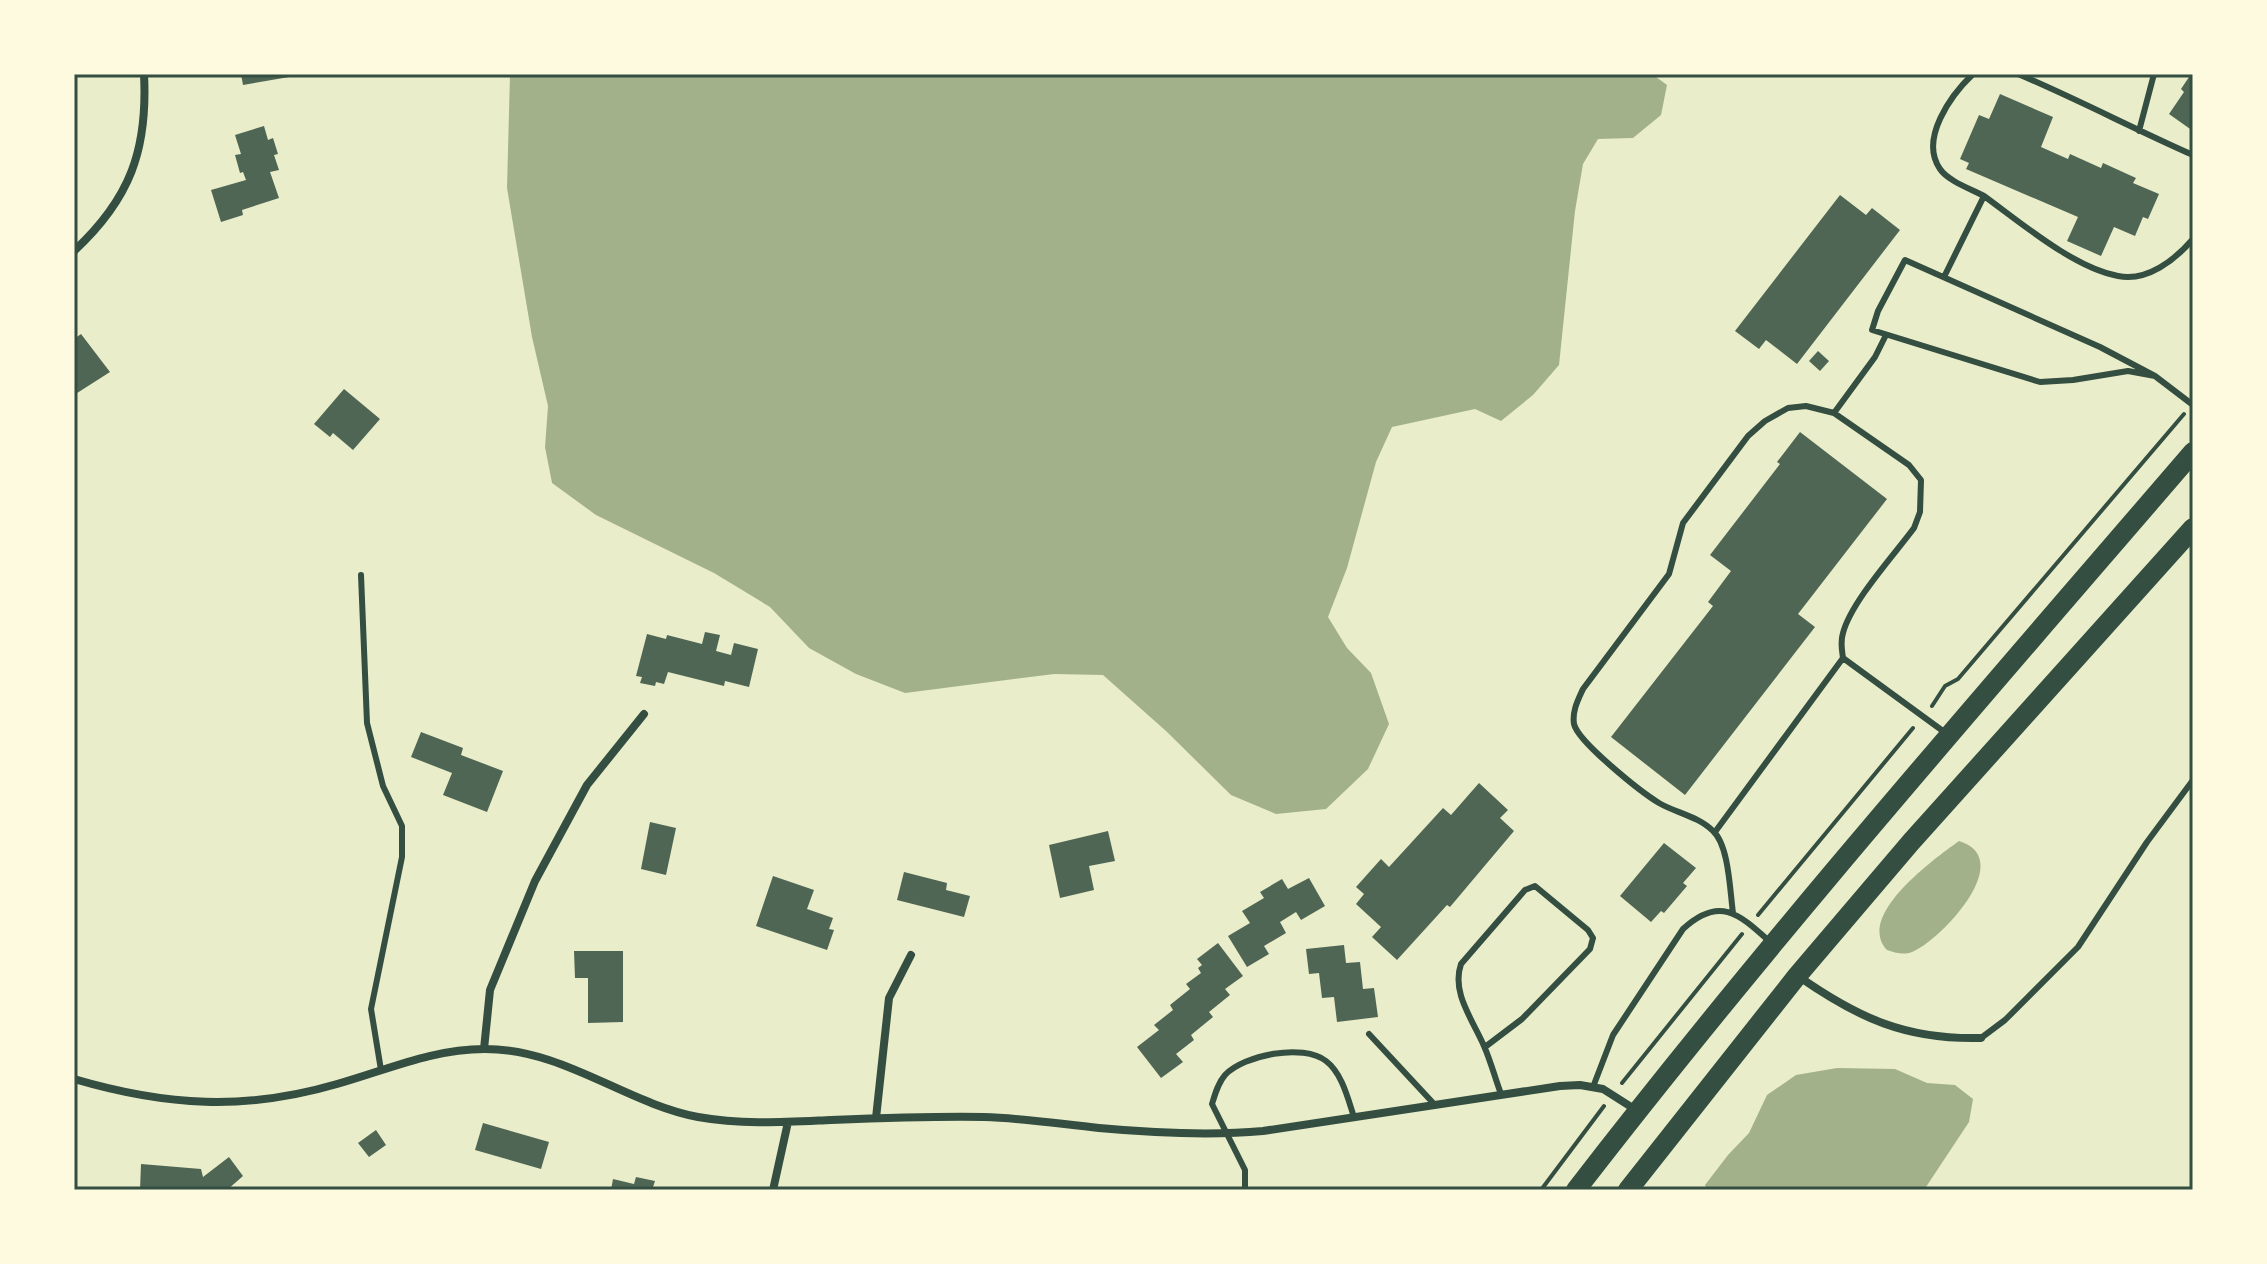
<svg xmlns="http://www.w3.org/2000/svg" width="2267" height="1264" viewBox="0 0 2267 1264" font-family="Roboto,sans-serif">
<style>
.water{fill:#a3b18a}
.building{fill:#4f6655}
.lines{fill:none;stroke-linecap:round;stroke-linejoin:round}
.path{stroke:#344e41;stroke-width:4}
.service{stroke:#344e41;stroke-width:6}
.minor{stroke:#344e41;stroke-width:8}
.primary{stroke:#344e41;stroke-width:20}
.neatline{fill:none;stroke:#344e41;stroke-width:3}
</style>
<rect width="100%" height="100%" fill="#e9edc9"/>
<!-- water -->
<path class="water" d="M510 74H1652L1667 85 1661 115 1633 138 1598 139 1583 164 1575 211 1559 365 1533 395 1501 421 1475 409 1392 427 1376 462 1347 568 1328 617 1347 648 1371 673 1389 724 1368 769 1326 809 1276 814 1231 795 1166 731 1103 675 1054 674 905 693 856 674 809 648 770 607 714 573 596 515 552 483 545 447 548 406 532 337 507 188Z
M1959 841C2018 859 1940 941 1912 952 1904 955 1895 953 1887 950 1855 916 1934 859 1959 841Z
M1837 1068 1895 1069 1927 1083 1955 1085 1973 1099 1969 1122 1924 1190H1707L1705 1185 1728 1155 1749 1133 1767 1095 1796 1075Z"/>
<!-- building -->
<path class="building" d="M241 74H295V76L243 85Z
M2191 74H2193V131L2169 114 2184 92 2181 89Z
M2000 94 2053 117 2041 147 2068 159 2070 154 2101 168 2103 163 2136 178 2133 183 2159 194 2148 219 2143 217 2135 236 2114 227 2101 256 2067 241 2078 217 1966 169 1969 163 1960 159 1979 115 1989 119Z
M264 126 268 140 273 138 278 154 274 155 279 170 270 172 279 198 242 210 243 215 221 222 211 190 246 180 243 172 240 173 235 155 241 154 235 135Z
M1840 195 1866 215 1872 208 1900 230 1797 364 1766 340 1759 349 1735 331Z
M81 334 110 372 74 395V339Z
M1818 351 1829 361 1820 371 1809 361Z
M344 389 380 419 353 450 333 433 330 437 314 424Z
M1800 432 1887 499 1798 614 1815 627 1685 795 1611 737 1713 606 1708 602 1731 571 1710 555 1780 464 1777 462Z
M705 632 720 635 716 651 731 655 734 643 758 649 749 687 725 681 724 686 668 672 664 684 656 682 655 686 640 683 642 677 636 676 647 634 666 639 667 635 702 644Z
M421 732 463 748 461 755 503 771 487 812 443 795 452 773 411 757Z
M1479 783 1508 810 1500 818 1514 831 1450 907 1447 905 1397 960 1372 937 1381 927 1356 904 1364 894 1356 887 1381 859 1389 867 1443 808 1451 815Z
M650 822 676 828 666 875 641 869Z
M1108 831 1115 861 1089 866 1094 890 1060 898 1049 845Z
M1664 843 1696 868 1683 883 1687 886 1664 913 1661 911 1651 922 1620 896Z
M904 872 947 883 946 890 970 896 964 917 897 900Z
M773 876 814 890 807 909 833 918 829 929 834 930 827 950 756 926Z
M1309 878 1325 906 1301 920 1296 912 1280 922 1286 933 1264 946 1269 954 1247 967 1228 936 1250 923 1242 911 1264 898 1260 892 1282 879 1288 889Z
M1218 943 1243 976 1225 989 1230 995 1209 1012 1213 1017 1191 1035 1194 1040 1176 1054 1183 1062 1161 1078 1137 1047 1159 1030 1154 1025 1173 1010 1170 1005 1190 989 1186 984 1201 973 1198 968 1202 965 1197 959Z
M1344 945 1346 963 1360 962 1363 989 1374 988 1378 1017 1337 1022 1334 997 1322 998 1319 973 1309 974 1306 949Z
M574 951H623V1022L588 1023V978H575Z
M483 1123 549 1142 541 1169 475 1150Z
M376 1130 386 1145 369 1157 358 1143Z
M229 1157 243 1176 227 1190H140L141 1164 201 1169 203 1177Z
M636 1177 655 1181 653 1187 662 1190H611L613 1179 634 1184Z"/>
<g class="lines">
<!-- path -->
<path class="path" d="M1932 706 1945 686 1958 679 2184 414
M1758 915 1913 728
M1622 1083 1742 934
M1541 1190 1604 1106"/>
<!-- service -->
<path class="service" d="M2018 74C2077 99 2134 129 2193 155
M2139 131 2154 74
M1984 196C2020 222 2074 268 2118 276 2147 282 2175 260 2193 239
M1944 277 1984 196C1971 189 1948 181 1940 169 1919 139 1951 95 1973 74
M1886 335 1875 357 1834 413 1909 465 1921 480 1920 512 1914 528C1894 555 1851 602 1843 633 1840 642 1842 650 1843 658L1947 734
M2155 376 2128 371 2073 380 2040 382 1872 330 1878 311 1905 260 2100 347 2155 376 2193 405
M361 575 367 723 383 786 402 826V857L371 1009 381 1070
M1715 832 1843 658
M1733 913C1730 892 1729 845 1713 831 1698 816 1676 813 1659 803 1641 792 1578 742 1574 724 1572 711 1578 700 1583 689L1669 574 1683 523 1748 436 1765 421 1788 408 1806 406 1834 413
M1369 1034 1435 1105
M1981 1038 2005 1020 2078 947 2147 842 2193 780
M1485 1047 1522 1019 1590 949 1593 938 1588 930 1535 886 1525 890 1461 964C1451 993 1473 1020 1484 1046 1491 1062 1495 1078 1501 1094
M1593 1087 1613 1035 1683 929C1719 896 1738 913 1769 941
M1245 1190V1170L1212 1104C1215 1094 1218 1083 1225 1075 1244 1055 1303 1043 1326 1061 1342 1073 1348 1099 1354 1117"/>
<!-- minor -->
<path class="minor" d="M74 251C130 199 148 150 144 74
M1798 976C1858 1018 1906 1040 1981 1038
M484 1049 490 990 535 881 587 785 644 714
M74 1079C166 1106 245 1111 337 1084 387 1070 432 1049 485 1049 564 1049 625 1103 698 1117 743 1125 786 1122 831 1120 882 1118 933 1116 984 1117 1022 1118 1060 1124 1099 1128 1154 1133 1208 1136 1263 1131L1560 1086 1580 1085 1603 1089 1636 1110
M876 1118 889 998 911 955
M773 1190 788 1122"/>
<!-- primary -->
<path class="primary" d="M1576 1190C1772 936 1984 695 2193 452
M1628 1190 1797 976 1911 842 2193 528"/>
</g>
<!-- border -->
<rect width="2267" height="1264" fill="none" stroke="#fefae0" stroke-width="152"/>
<rect x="76" y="76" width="2115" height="1112" class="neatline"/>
</svg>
